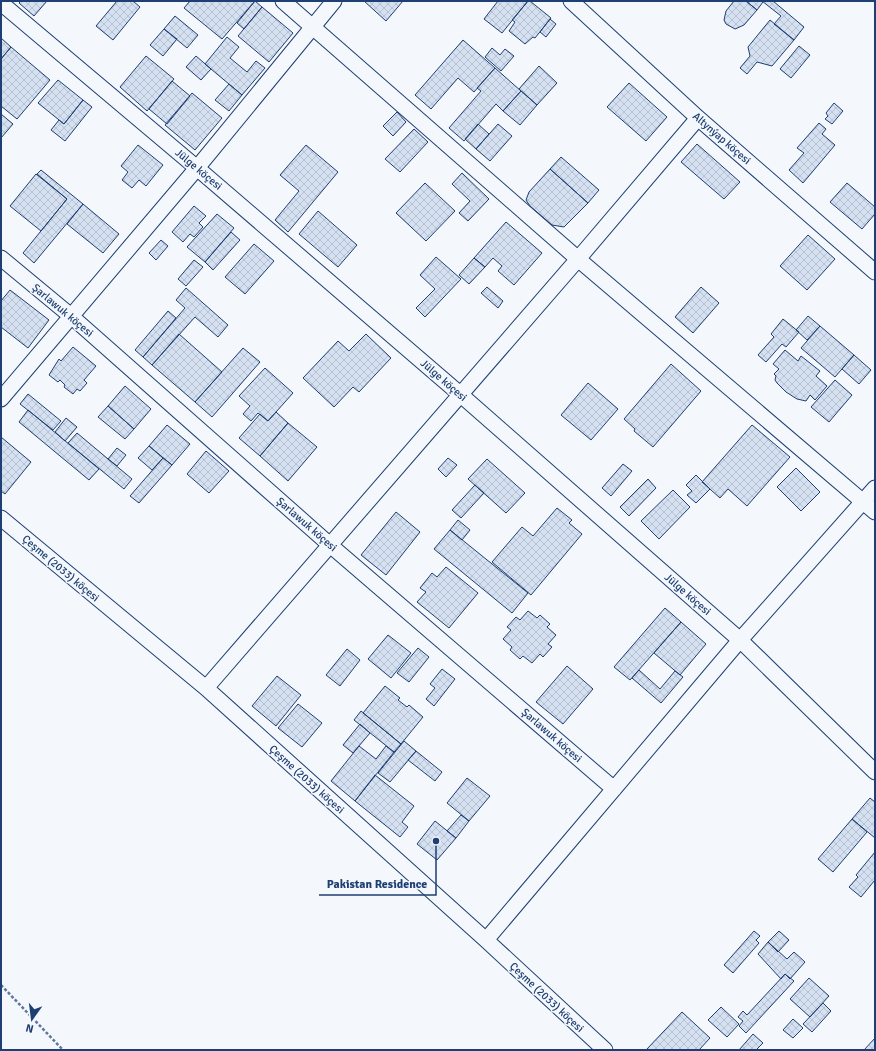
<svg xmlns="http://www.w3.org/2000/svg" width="876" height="1051" viewBox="0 0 876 1051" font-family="Signika,sans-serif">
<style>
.building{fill:url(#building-cross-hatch);stroke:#1d3f73}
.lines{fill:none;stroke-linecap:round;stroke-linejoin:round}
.minor-casing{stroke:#1d3f73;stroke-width:17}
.path{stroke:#5e769c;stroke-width:2.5;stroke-dasharray:3 2;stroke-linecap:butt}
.minor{stroke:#f4f7fb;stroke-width:15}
.labels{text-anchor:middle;stroke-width:3;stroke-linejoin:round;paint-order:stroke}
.street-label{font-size:11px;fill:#1d3f73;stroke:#f4f7fb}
.leader{fill:none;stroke:#1d3f73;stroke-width:1.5}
.callout-dot{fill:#1d3f73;stroke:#f4f7fb;stroke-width:1.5}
.callout-label{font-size:12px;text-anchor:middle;font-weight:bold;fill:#1d3f73;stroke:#f4f7fb;stroke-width:3;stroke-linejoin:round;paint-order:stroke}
</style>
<defs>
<pattern id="building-cross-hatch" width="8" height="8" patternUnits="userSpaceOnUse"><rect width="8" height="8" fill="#d5e0f0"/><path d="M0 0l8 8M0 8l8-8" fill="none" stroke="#b6c1d1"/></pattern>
</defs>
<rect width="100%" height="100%" fill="#f4f7fb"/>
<!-- building -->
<path class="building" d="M21 1H47L34 16 19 3Z
M117 1H133L140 7 113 40 96 26Z
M190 1H255L222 39 184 8Z
M255 1 262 7 244 29 237 23Z
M364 1H403L386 21Z
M498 1H528L502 33 484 19Z
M528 1H530L551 18 535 38 533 37 525 44 509 31 515 22 512 20Z
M734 1H746L757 10 744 25 735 29 726 24 724 20 726 11Z
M746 1H762L763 2 757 10Z
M762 1H773L804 27 794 40 774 24 781 16Z
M262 7 293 33 269 62 238 36Z
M175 16 198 35 187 48 164 29Z
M550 19 556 24 546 37 540 32Z
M770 20 794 40 772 66 757 62 747 74 740 68 750 56 748 47Z
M164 29 177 39 163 56 150 45Z
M227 37 239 47 230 58 247 72 256 61 265 68 242 95 205 64Z
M1 38 11 47 1 59Z
M463 40 495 68 474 92 458 78 431 109 415 95Z
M799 46 810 55 791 78 780 69Z
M11 47 50 80 17 119 1 106V59Z
M492 48 500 55 505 49 514 56 501 71 485 57Z
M146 56 174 79 147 111 120 87Z
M196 56 211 69 201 80 186 67Z
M539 66 557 83 537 105 519 89Z
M495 68 521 91 503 111 496 104 464 141 449 128 481 91 477 88Z
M58 80 83 100 64 124 38 103Z
M172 81 190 96 167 124 149 109Z
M629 83 667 117 646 141 607 107Z
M229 84 242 95 229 111 215 100Z
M521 91 537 105 520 125 503 111Z
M192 93 222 118 195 150 165 125Z
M83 100 92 107 65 141 51 130 59 120 64 124Z
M834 103 843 111 832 124 825 119 828 116 826 113Z
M397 112 406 122 393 136 383 126Z
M1 114 13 124 1 138Z
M819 123 826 129 822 134 835 145 803 183 789 170 804 153 797 148Z
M478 124 489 134 476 149 465 139Z
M498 124 512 136 490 161 476 149Z
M414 129 428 142 400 172 385 159Z
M697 144 740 182 724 199 681 162Z
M138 145 163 165 146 186 139 180 132 188 122 180 128 172 121 166Z
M306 145 338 172 288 232 275 220 299 191 280 175Z
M561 157 599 190 588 203 550 169Z
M550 169 588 203 564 227 552 225 530 206 526 200 529 192Z
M41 170 83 204 34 263 23 253 67 199 37 174Z
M462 173 489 199 468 221 459 213 470 201 452 184Z
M36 174 67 199 41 231 10 206Z
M425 183 455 211 426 241 396 213Z
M847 183 875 207V214L862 229 830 202Z
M83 204 119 234 103 253 67 224Z
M194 206 206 216 199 223 203 227 194 237 190 234 183 242 172 232Z
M318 211 357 245 338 267 299 234Z
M217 214 234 228 205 262 187 247Z
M506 222 542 253 514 285 498 271 502 266 493 258 485 267 474 258Z
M231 232 240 240 213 270 205 262Z
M808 235 835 259 807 290 780 266Z
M161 240 168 246 156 260 149 253Z
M254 244 274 261 245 294 225 277Z
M436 257 461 279 425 317 416 308 435 289 420 275Z
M474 258 485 267 469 284 459 275Z
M194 260 203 267 186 286 178 279Z
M487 287 503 301 498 308 481 293Z
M701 287 719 303 693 333 675 317Z
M186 288 228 325 218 337 195 317 152 365 143 357 185 308 176 300Z
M10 290 49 320 28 348 1 327V301Z
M168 311 176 318 143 357 135 350Z
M808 316 820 326 807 340 796 330Z
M783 319 799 332 786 347 782 344 766 362 758 355 774 337 771 334Z
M820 326 854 355 835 377 801 348Z
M179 334 222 372 195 402 152 365Z
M366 334 391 358 359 392 353 387 334 407 303 378 338 341 349 351Z
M73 347 96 366 84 380 87 383 80 391 77 389 73 394 64 387 65 385 60 380 58 382 49 375 59 359 61 361Z
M243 348 260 362 212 417 195 402Z
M785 350 798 361 801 356 820 371 816 376 827 386 815 400 810 395 806 401 797 399 786 392 777 383 775 380 776 376 774 374 779 369 773 364Z
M854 355 871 370 859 384 842 369Z
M671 364 701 391 653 447 634 431 635 429 624 419Z
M265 368 293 393 268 421 258 413 251 421 243 414 250 406 239 396Z
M835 380 852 395 829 422 811 407Z
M588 383 618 409 591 440 561 415Z
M125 386 151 409 134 429 108 406Z
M28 394 61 421 53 430 20 404Z
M108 406 134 429 125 439 98 417Z
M28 410 99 469 89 480 19 422Z
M276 412 288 423 260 456 239 438 260 414 268 421Z
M66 418 77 427 65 441 55 432Z
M288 423 317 447 288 481 260 456Z
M167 425 190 444 172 465 149 446Z
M752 425 790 457 747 506 728 489 720 498 702 482Z
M77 433 132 479 124 489 68 443Z
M1 437 31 462 5 494 1 491Z
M149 446 163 458 152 470 138 458Z
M117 448 126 455 117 466 108 459Z
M206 451 229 471 209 493 187 474Z
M163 458 172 465 139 503 130 496Z
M448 458 457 465 446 477 438 469Z
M487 459 525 493 506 513 468 479Z
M623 464 632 471 611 496 602 488Z
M796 468 820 492 801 511 777 487Z
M696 475 710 489 696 503 687 495 692 491 686 485Z
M648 479 656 488 629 516 620 507Z
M475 485 484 493 461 518 452 510Z
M673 490 690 507 659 539 641 521Z
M557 508 572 520 569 523 582 534 531 595 492 562 522 527 533 536Z
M396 512 420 532 386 575 361 555Z
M458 520 470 530 462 540 450 530Z
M450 530 528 593 512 613 434 549Z
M446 567 478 593 449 628 417 602 426 592 420 588 432 573 437 577Z
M665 608 681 622 630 680 614 667Z
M528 611 537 618 540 615 550 624 547 627 556 635 548 644 552 647 543 657 540 654 532 663 523 656 520 659 510 650 512 647 503 639 511 630 507 627 516 617 520 620Z
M681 622 706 644 680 675 654 653Z
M388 635 411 653 391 678 368 659Z
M418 648 429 657 409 682 397 673Z
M347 649 360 660 340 686 326 675Z
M567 666 593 689 563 724 536 702Z
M442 669 455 679 434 706 426 699 435 688 430 684Z
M639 670 660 689 675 671 683 677 661 703 632 678Z
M277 676 301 695 276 726 252 706Z
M385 686 400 698 398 700 407 707 409 705 423 717 401 744 363 713Z
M298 704 322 723 302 747 278 728Z
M361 711 401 744 394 752 354 720Z
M360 724 370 733 353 753 343 745Z
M404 741 416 751 390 782 378 773Z
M359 746 376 759 386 746 394 752 355 801 331 781Z
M416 751 442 772 435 781 408 760Z
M375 775 414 806 402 822 408 827 400 837 355 801Z
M467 778 490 796 469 821 447 803Z
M870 798 875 802V838L852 819Z
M461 815 469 821 456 838 447 831Z
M852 819 867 832 833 872 818 859Z
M435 821 456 838 437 860 417 844Z
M875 852V880L861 897 849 887 858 877 856 875Z
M754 931 760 936 756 940 759 943 733 973 724 965Z
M779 931 789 940 778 952 768 942Z
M768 942 787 959 794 952 805 962 790 979 785 974 781 979 758 954Z
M785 974 794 981 746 1033 739 1026 743 1021 738 1017 743 1011 747 1015Z
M809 978 829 996 810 1017 790 999Z
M823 1003 831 1011 812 1032 803 1024Z
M721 1007 739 1024 727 1037 708 1020Z
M682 1012 710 1038 699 1050H646Z
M793 1019 803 1028 793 1038 783 1030Z
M753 1034 763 1043 756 1050H739Z
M875 1038V1050H864Z"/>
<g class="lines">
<defs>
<path id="minor" d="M283 1 578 259 875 512
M571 1 698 118 875 272
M1 3 197 168 461 395 740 640 875 772
M1 258 71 316 330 545 614 789
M1 399 197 168 334 1
M1 518 206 688 486 940 605 1050
M206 688 578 259 698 118
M486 940 740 640 875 488"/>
</defs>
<!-- minor casing -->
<use href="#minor" class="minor-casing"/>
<!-- path -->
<path class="path" d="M1 985 63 1050"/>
<!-- minor -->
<use href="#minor" class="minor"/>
</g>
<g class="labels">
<!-- street labels -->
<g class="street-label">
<text transform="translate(722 138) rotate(41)" y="4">Altynýap köçesi</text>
<text transform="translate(199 169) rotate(40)" y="4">Jülge köçesi</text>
<text transform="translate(63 310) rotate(40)" y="4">Şarlawuk köçesi</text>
<text transform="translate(444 380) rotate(41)" y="4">Jülge köçesi</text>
<text transform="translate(307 524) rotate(41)" y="4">Şarlawuk köçesi</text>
<text transform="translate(61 568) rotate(40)" y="4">Çeşme (2033) köçesi</text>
<text transform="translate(688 594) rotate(41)" y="4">Jülge köçesi</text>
<text transform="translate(552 735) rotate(41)" y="4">Şarlawuk köçesi</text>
<text transform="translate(307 779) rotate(42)" y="4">Çeşme (2033) köçesi</text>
<text transform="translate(547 997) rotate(43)" y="4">Çeşme (2033) köçesi</text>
</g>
</g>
<!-- callouts -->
<path class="leader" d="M436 841L436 895H319"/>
<circle class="callout-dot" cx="436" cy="841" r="4"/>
<g class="callout-label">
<text x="377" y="888">Pakistan Residence</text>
</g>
<!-- border -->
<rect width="876" height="1051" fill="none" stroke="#1d3f73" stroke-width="4"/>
<!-- north arrow -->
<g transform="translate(32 1019) rotate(194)" stroke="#f4f7fb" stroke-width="3" paint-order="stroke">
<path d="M0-3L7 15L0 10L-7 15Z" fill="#1d3f73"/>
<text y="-6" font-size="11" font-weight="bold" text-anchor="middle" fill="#1d3f73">N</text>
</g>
</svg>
